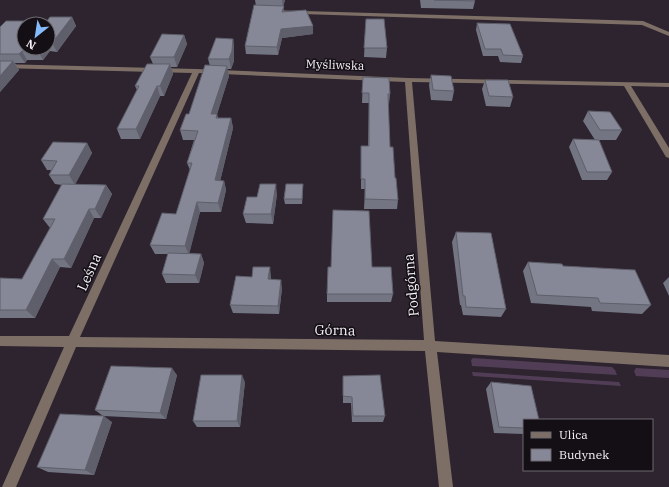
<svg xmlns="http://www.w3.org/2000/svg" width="669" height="487" viewBox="0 0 669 487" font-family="'IBM Plex Serif',serif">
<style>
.green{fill:#513e56}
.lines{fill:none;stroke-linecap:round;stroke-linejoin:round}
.minor{fill:#7d6f66;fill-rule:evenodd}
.wall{fill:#737583;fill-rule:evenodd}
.shaded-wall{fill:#5e5f6a}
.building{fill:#868898;stroke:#5e5f6a}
.labels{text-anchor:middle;stroke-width:3;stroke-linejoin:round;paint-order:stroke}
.far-street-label{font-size:12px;fill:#f7f1f9;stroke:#130f14}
.street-label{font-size:14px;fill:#f7f1f9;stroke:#130f14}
</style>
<rect width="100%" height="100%" fill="#2d242f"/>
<!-- green -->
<path class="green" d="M473 358 612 367 615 370 617 375 472 366 471 360Z
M636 368 669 370V378L636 376 634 371Z
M472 372 619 382 621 386 473 376Z"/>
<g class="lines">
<!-- minor -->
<path class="minor" d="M269 10 643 21 669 32V36L642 25 271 13 268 11Z
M0 64 196 69 408 78 669 83V87L631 86 669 148V158L666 157 624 86 412 82 435 341 669 355V367L437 352 453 487H439L425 351 76 347 16 487H2L64 347 0 346V336H69L192 73 0 68ZM199 73 405 82 424 340 80 337Z"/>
</g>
<!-- wall -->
<path class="wall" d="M255 0H285L283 6 284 12 313 26V34L282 38 278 55 246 54 245 46 256 6Z
M420 0H474L475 1 473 9 421 8Z
M50 17H72L76 26 57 52 50 51 43 60H27L25 63H15L19 70 0 92V27L6 21H47ZM24 24H48V48H24Z
M366 19 387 48 386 58 364 57Z
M477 23 523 56 521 63 500 62 498 56H483L476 30Z
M184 35 187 44 177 67H171L173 74 164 96H160L140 139H121L117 129 137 90 135 86 153 64 150 57Z
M233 39 234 48V61L231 69H227L229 76 217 114 218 118H231L233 128 220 181H224L226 190 221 212H200L189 253 201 254 204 263 199 283H166L162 274 168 254H155L150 245 176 214 190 170 187 163 194 140H183L180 130 189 114 210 66 208 59Z
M431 75 454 91 452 101 431 100 429 85Z
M363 77 390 94 389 104H388L390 147 398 200 397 209H364L365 189H361V146H368L369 103H362Z
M485 80 513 97 510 107 486 106 482 89Z
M588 111 622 130 616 140H595L583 121Z
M573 139 612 172 607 180H582L569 147Z
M87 143 92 153 75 184 106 185 112 194 101 218H94L71 268 60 267 35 318H0V278L22 279 50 228 43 219 62 185 55 184 49 175 51 170H47L41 160Z
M303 184 302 204H285L284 199Z
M277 194 273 224 246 223 243 214 257 197Z
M456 232 506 309 501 317 463 315 461 305H460L452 242Z
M528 262 563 266 651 305 642 314 592 311 591 307 531 303 523 271Z
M271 276V279L282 288 279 314 233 313 230 305 252 277Z
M669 277V296L663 283Z
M327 294H393L391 302H327Z
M177 375 166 419 103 416 95 410Z
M343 376 385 416 383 422H352L351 403H343Z
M245 382 240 427H197L193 421Z
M491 382 524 420V434L494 433 486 389Z
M112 422 94 475 48 472 37 467Z"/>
<!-- shaded-wall -->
<path class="shaded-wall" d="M282 0H285L283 8Z
M72 17 76 26 57 52 52 43Z
M313 26V34L282 38 278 55 277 47 281 29Z
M184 35 187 44 177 67 174 57Z
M233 39 234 48V61L231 69 229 59Z
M48 47 50 51 43 60 38 51 41 48H48Z
M22 51 27 60 25 63 19 54Z
M13 61 19 70 0 92V76Z
M170 64 173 74 164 96 160 86Z
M227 66 229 76 214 124 211 114Z
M157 86 160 96 140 139 136 129Z
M231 118 233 128 218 190 215 180Z
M87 143 92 153 75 185 69 175Z
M224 181 226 190 221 212 218 203Z
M276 184 277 194 273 224 271 214Z
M303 184V189L302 204V199Z
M106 185 112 194 101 218 95 209Z
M197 202 200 212 189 255 185 246Z
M89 209 94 218 71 268 64 259Z
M201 254 204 263 199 283 195 275Z
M52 259 60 267 35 318 26 310Z
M270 267 271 276 270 288 268 279Z
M281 280 282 288 279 314 278 306Z
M172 368 177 375 166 419 160 413Z
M242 375 245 382 240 427 237 421Z
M104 416 112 422 94 475 85 470Z"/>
<!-- building -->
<path class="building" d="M434 0H474L475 1Z
M254 5 284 6 282 12 306 10 313 26 281 29 277 47 245 46Z
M50 17H72L52 43 48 42V24H24V48H41L38 51H22L19 54H0V27L6 21H47Z
M366 19H384L387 48H364Z
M477 23 510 24 523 56 503 55 501 49H485Z
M162 34 184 35 174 57H150Z
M216 38 233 39 232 51 229 59H208Z
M0 61H13L0 76Z
M147 64H170L160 86H157L136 129H117L139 86H135Z
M205 65 227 66 211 114H217L216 118H231L215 180 224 181 218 203 197 202 185 246 150 245 162 213 176 214 192 163H187L198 131 180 130 186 114H189Z
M431 75 451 76 454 91 433 90Z
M363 77 389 78 390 94H388L390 147H393L395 178H396L398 200 365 199V179H361V146H369V93H362Z
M485 80H508L513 97 489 96Z
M588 111 610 112 622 130H600Z
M573 139 599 140 612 172H587Z
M53 142 87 143 69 175H49L57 161 41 160Z
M62 184 106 185 95 209H89L64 259H52L26 310H0V278L22 279 55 219H43Z
M260 184H276L271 214H243L247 197H257Z
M286 184H303L302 199H284Z
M333 210 369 211 372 267H391L393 294H327L328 267H331Z
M456 232 491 233 506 309 466 307 465 296H463Z
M168 253 201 254 195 275 162 274Z
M528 262 562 264 563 266 635 270 651 305 600 303 598 298 537 295Z
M253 267H270L268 279 281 280 278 306 230 305 236 276 252 277Z
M111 366 172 368 160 413 95 410Z
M201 375H242L237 421H193Z
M380 375 385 416H353L352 397 343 396V376Z
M491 382 531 386 539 420H524V428L499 427Z
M60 414 104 416 85 470 37 467Z"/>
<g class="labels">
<!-- far-street labels -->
<g class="far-street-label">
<text transform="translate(335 65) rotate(2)" y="4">Myśliwska</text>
</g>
<!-- street labels -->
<g class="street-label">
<text transform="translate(89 272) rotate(-66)" y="5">Leśna</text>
<text transform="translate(411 285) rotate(-95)" y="5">Podgórna</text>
<text transform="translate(335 330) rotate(1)" y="5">Górna</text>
</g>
</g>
<!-- legend -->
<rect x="523" y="419" width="130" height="52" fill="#130f14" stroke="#6e6970"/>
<rect x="531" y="432" width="20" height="6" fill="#7d6f66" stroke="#6e6970"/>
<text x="559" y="439" font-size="12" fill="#f7f1f9">Ulica</text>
<rect x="531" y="449" width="20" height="12" fill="#868898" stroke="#6e6970"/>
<text x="559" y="459" font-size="12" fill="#f7f1f9">Budynek</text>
<!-- north arrow -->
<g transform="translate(36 36) rotate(210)"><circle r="19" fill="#130f14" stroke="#6e6970"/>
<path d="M0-3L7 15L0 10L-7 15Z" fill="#85bbfb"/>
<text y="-6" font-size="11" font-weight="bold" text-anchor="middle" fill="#f7f1f9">N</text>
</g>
</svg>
